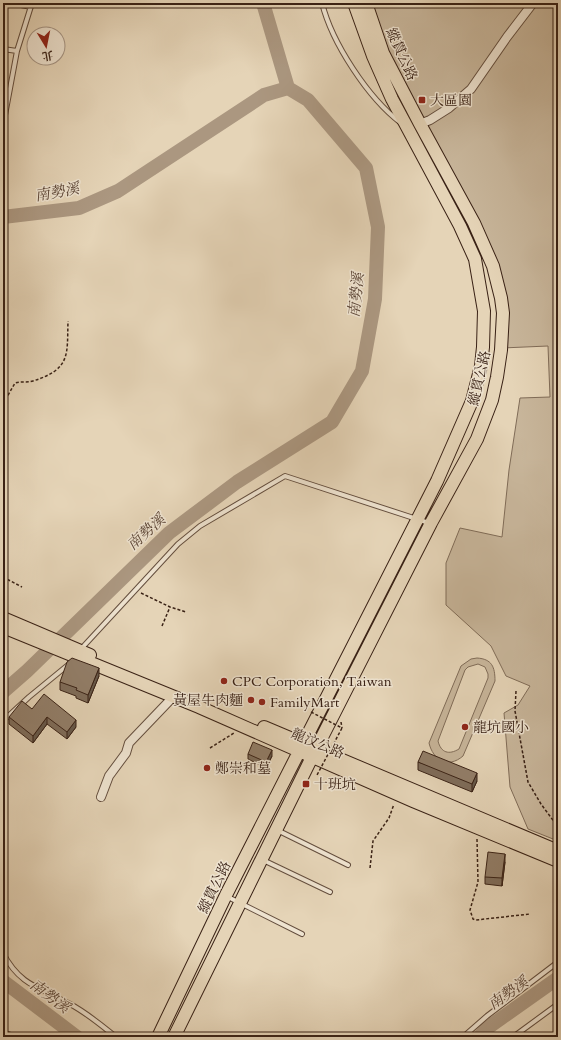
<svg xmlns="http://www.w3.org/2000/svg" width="561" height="1040" viewBox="0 0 561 1040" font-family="Cardo,'Noto Serif TC',serif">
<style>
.green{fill:#c8b69b;stroke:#806c58;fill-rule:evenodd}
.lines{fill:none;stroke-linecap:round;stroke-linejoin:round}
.river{stroke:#ab9780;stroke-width:14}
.service-casing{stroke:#644e3e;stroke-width:6}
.minor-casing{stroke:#644e3e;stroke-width:10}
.primary-casing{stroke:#392115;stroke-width:14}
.path{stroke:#392115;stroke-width:1.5;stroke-dasharray:3 2;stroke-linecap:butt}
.service{stroke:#eee3d0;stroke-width:4}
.minor{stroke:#eee3d0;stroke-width:8}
.primary{stroke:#e5d4b7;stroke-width:12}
.path-bridge{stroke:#392115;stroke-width:1.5;stroke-dasharray:3 2;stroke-linecap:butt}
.wall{fill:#7e6c5a;stroke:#392115}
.shaded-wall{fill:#66584a;stroke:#392115}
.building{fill:#927e69;stroke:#392115}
.poi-dot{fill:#8f2418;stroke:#eee3d0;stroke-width:1.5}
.labels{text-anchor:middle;stroke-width:3;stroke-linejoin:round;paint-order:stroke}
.street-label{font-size:14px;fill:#392115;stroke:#eee3d0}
.poi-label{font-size:14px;fill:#392115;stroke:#eee3d0;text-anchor:start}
.water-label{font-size:15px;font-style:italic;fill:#5b4435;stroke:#eee3d0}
</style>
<rect width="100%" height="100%" fill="#e5d4b7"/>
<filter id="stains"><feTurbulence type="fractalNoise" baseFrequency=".005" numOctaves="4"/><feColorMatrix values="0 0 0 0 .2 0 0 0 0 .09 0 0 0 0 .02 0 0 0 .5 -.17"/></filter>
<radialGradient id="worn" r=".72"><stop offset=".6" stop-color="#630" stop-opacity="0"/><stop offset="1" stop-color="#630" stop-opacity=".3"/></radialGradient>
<!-- green -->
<path class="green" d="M365 3H558V841L528 829 510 787 504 713 518 705 530 686 506 676 491 646 446 605V563L460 528 502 537 509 470 520 398 550 397 548 346 502 348 496 283Z
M477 658C492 659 495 667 495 681L463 756C448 769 433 760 429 743L461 666 471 659ZM478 664 485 667 488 674V678L459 749C449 755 441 753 438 741L465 670 468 667Z"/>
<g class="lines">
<!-- river -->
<path class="river" d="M263 3 288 88
M3 217 79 208 118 191 264 95 288 88 308 100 366 168 378 227 375 299 362 371 332 422 237 482 169 533 27 671 3 692
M3 981 77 1037
M479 1037 486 1029 558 978"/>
<defs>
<path id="service" d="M11 3 31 7
M322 3C332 43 368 98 401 123
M3 49 17 51 32 3
M3 126 17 51
M81 649 178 544 200 526 285 476 429 523
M3 721 29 697 68 665
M277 830 348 865
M263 860 330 892
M226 896 302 934
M3 953C20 986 41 988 70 1004 87 1013 101 1025 116 1037
M3 1032 16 1037
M463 1037 487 1016 558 962
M513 1037 558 1004"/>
<path id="minor" d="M420 124 430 120 449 108 471 89 507 37 533 3
M101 797 109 776 126 753 129 743 173 697"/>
<path id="primary" d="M3 618 90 655
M3 627 199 707 413 801 558 861
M264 727 558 851
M158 1037 226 895 437 481 472 401 481 366 483 347 484 311 475 259 460 226 392 99 373 56 354 3
M174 1037 316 749 431 523 477 439 492 400 497 377 501 350 503 313 501 298 493 266 474 223 420 124 383 53 366 3"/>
</defs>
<!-- service casing -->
<use href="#service" class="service-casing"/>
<!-- minor casing -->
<use href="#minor" class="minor-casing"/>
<!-- primary casing -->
<use href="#primary" class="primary-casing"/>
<!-- path -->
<path class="path" d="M3 404 15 383C22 381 27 383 33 381 71 369 67 355 68 321
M3 577 22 587
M141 593 170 607 186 612
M162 626 170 607
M516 691 515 711 528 782 541 804 558 827
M341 722 342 728
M210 748 234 733
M477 839 478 882 470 910 473 919 476 920 530 914
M370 868 373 841 389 818 394 804"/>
<!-- service -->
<use href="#service" class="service"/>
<!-- minor -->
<use href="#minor" class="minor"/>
<!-- primary -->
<use href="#primary" class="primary"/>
<!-- path-bridge -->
<path class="path-bridge" d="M311 712 342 728 317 775"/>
</g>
<!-- wall -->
<path class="wall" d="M99 676 88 703 76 698V696L60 690V682Z
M32 709 76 727 67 739 47 724 33 743 9 724V717Z
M248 754 272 756 266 768 248 759Z
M418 762 477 781 472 792 418 770Z
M505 862 502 886 485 884V877Z"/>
<!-- shaded-wall -->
<path class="shaded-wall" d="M99 668V676L88 703V695Z
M47 717V724L33 743V736Z
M76 720V727L67 739V732Z
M272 750V756L266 768V762Z
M477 773V781L472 792V784Z
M505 854V862L502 886V878Z"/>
<!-- building -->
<path class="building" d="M72 658 99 668 88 695 76 690 77 688 60 682 67 662Z
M44 694 76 720 67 732 47 717 33 736 9 717 22 701 32 709Z
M253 742 272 750 266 762 248 754Z
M423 751 477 773 472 784 418 762Z
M488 852 505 854 502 878 485 877Z"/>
<!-- markers -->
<g class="poi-dot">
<rect x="418" y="96" width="8" height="8" rx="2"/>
<circle cx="224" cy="681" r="4"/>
<circle cx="251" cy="700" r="4"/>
<circle cx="262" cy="702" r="4"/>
<circle cx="465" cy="727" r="4"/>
<circle cx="207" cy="768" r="4"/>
<rect x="302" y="780" width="8" height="8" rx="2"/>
</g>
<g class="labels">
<!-- street labels -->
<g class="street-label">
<text transform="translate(402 54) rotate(66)" y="5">縱貫公路</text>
<text transform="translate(479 378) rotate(-77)" y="5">縱貫公路</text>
<text transform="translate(318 743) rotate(23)" y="5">龍汶公路</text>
<text transform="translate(214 887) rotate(-64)" y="5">縱貫公路</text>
</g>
<!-- poi labels -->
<g class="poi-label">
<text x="430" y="105">大區園</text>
<text x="232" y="686">CPC Corporation, Taiwan</text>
<text x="243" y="705" text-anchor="end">黃屋牛肉麵</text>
<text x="270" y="707">FamilyMart</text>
<text x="473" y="732">龍坑國小</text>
<text x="215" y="773">鄭崇和墓</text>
<text x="314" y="789">十班坑</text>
</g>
<!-- water labels -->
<g class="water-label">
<text transform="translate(57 192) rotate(-10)" y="5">南勢溪</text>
<text transform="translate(356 295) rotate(-84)" y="5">南勢溪</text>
<text transform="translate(146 532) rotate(-42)" y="5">南勢溪</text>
<text transform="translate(508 993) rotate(-35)" y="5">南勢溪</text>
<text transform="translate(50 996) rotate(37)" y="5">南勢溪</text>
</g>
</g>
<!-- margin -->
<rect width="561" height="1040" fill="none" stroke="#e5d4b7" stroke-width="16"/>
<rect x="4" y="4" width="553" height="1032" fill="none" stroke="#392115" stroke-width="2"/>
<rect x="8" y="8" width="545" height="1024" fill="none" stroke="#392115"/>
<!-- north arrow -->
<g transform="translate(46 46) rotate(170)"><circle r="19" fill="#eee3d0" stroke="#a69585"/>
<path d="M0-3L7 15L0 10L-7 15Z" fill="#8f2418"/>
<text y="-6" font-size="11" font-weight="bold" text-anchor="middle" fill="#392115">北</text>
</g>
<rect width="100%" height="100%" filter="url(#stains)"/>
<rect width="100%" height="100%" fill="url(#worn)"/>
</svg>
